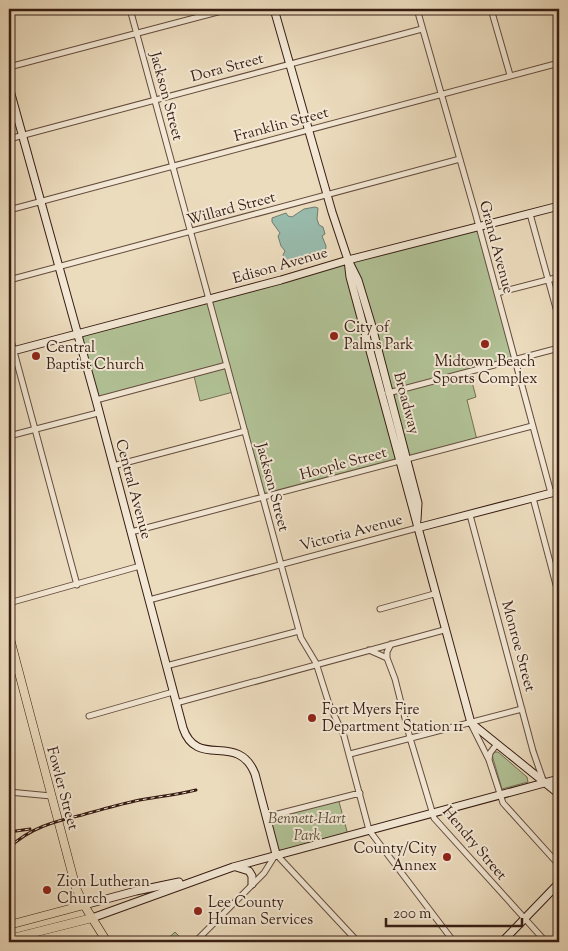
<svg xmlns="http://www.w3.org/2000/svg" width="568" height="951" viewBox="0 0 568 951" font-family="'Sorts Mill Goudy',serif">
<style>
.green{fill:#b1c296;stroke:#746f54}
.water{fill:#99bcae;stroke:#717c70}
.lines{fill:none;stroke-linecap:round;stroke-linejoin:round}
.street-casing{stroke:#644c3e;stroke-width:7}
.secondary-casing{stroke:#361c13;stroke-width:9}
.primary-casing{stroke:#361c13;stroke-width:9}
.street{stroke:#f3e8d5;stroke-width:5}
.secondary{stroke:#f3e8d5;stroke-width:7}
.primary{stroke:#ecdcbe;stroke-width:8}
.rail-casing{stroke:#361c13;stroke-width:3}
.rail{stroke:#f3e8d5;stroke-width:1;stroke-dasharray:4;stroke-linecap:butt}
.poi-dot{fill:#8f2418;stroke:#f3e8d5;stroke-width:2}
.labels{text-anchor:middle;stroke-width:4;stroke-linejoin:round;paint-order:stroke}
.street-label{font-size:15px;fill:#361c13;stroke:#f3e8d5}
.poi-label{font-size:15px;fill:#361c13;stroke:#f3e8d5;text-anchor:start}
.park-label{font-size:15px;font-style:italic;fill:#5b4e3a;stroke:#f3e8d5}
</style>
<rect width="100%" height="100%" fill="#ecdcbe"/>
<filter id="stains"><feTurbulence type="fractalNoise" baseFrequency=".004" numOctaves="4"/><feColorMatrix values="0 0 0 0 .2 0 0 0 0 .09 0 0 0 0 .02 0 0 0 .5 -.17"/></filter>
<radialGradient id="worn" r=".72"><stop offset=".6" stop-color="#630" stop-opacity="0"/><stop offset="1" stop-color="#630" stop-opacity=".3"/></radialGradient>
<!-- green -->
<path class="green" d="M478 229 514 359 469 371 476 397 467 400 477 440 408 457 350 261Z
M347 262 398 460 264 496 211 300Z
M209 300 226 364 97 399 78 335Z
M227 367 233 392 200 401 194 376Z
M494 752H498L527 777 528 782 502 789 492 755Z
M338 798 348 835 276 854 266 817Z
M175 932 185 942H164Z"/>
<!-- water -->
<path class="water" d="M315 207 318 208 317 219 319 225 323 227 325 234 322 236 326 246 325 256 321 257 316 252 309 254 307 261 286 266 283 255 285 251 281 246 278 236 280 233 272 222V218L286 213 288 216 292 217 304 209Z"/>
<g class="lines">
<defs>
<path id="street" d="M130 9 301 638 316 663 329 704 344 736 369 830 454 942
M417 9 475 212 551 493
M491 9 510 75
M9 67 229 9
M9 139 422 29
M9 210 559 63
M530 214 559 319
M9 280 460 159
M497 293 559 277
M9 333 77 585
M388 393 559 348
M96 400 227 365
M9 436 98 413
M113 466 245 431
M533 498 559 596
M470 515 533 751 543 780
M131 532 532 426
M149 600 417 528
M9 603 140 566
M380 609 434 594
M391 644 387 652V658L395 679 410 738 434 818 546 942
M369 650 387 658
M166 666 299 631
M176 703 444 630
M89 716 173 692
M472 726 489 760 503 803 559 865
M350 754 522 709
M489 760 490 753 497 744
M9 792 51 796
M266 817 360 793
M29 933 32 942
M195 942 264 873 276 854 358 942"/>
<path id="secondary" d="M274 9 332 212 348 260 358 280 371 323 418 503 417 520
M9 87 96 400 183 728C197 770 238 731 255 774L276 854
M348 260 350 277 471 723 559 794
M9 352 281 280 348 260 559 206
M417 528 559 491
M236 867 249 871 252 876V884
M84 905 136 891 179 882
M92 918 233 867 559 779
M502 942 559 883"/>
<path id="primary" d="M559 9V10
M9 635 76 888 84 905 107 942
M9 925 84 905
M9 939 92 918"/>
</defs>
<!-- street casing -->
<use href="#street" class="street-casing"/>
<!-- secondary casing -->
<use href="#secondary" class="secondary-casing"/>
<!-- primary casing -->
<use href="#primary" class="primary-casing"/>
<!-- street -->
<use href="#street" class="street"/>
<!-- secondary -->
<use href="#secondary" class="secondary"/>
<!-- primary -->
<use href="#primary" class="primary"/>
<defs>
<path id="rail" d="M9 832 30 829
M9 848C29 828 56 821 82 815 100 810 117 805 135 801 155 797 176 795 196 790"/>
</defs>
<!-- rail casing -->
<use href="#rail" class="rail-casing"/>
<!-- rail -->
<use href="#rail" class="rail"/>
</g>
<!-- markers -->
<g class="poi-dot">
<circle cx="334" cy="336" r="5"/>
<circle cx="485" cy="344" r="5"/>
<circle cx="36" cy="356" r="5"/>
<circle cx="312" cy="718" r="5"/>
<circle cx="447" cy="857" r="5"/>
<circle cx="47" cy="890" r="5"/>
<circle cx="198" cy="911" r="5"/>
</g>
<g class="labels">
<!-- street labels -->
<g class="street-label">
<text transform="translate(227 67) rotate(-15)" y="5">Dora Street</text>
<text transform="translate(167 96) rotate(75)" y="5">Jackson Street</text>
<text transform="translate(281 124) rotate(-15)" y="5">Franklin Street</text>
<text transform="translate(231 208) rotate(-15)" y="5">Willard Street</text>
<text transform="translate(497 247) rotate(75)" y="5">Grand Avenue</text>
<text transform="translate(280 265) rotate(-16)" y="5">Edison Avenue</text>
<text transform="translate(407 403) rotate(75)" y="5">Broadway</text>
<text transform="translate(343 463) rotate(-15)" y="5">Hoople Street</text>
<text transform="translate(273 487) rotate(75)" y="5">Jackson Street</text>
<text transform="translate(134 489) rotate(75)" y="5">Central Avenue</text>
<text transform="translate(351 532) rotate(-15)" y="5">Victoria Avenue</text>
<text transform="translate(519 646) rotate(75)" y="5">Monroe Street</text>
<text transform="translate(63 788) rotate(75)" y="5">Fowler Street</text>
<text transform="translate(475 843) rotate(50)" y="5">Hendry Street</text>
</g>
<!-- poi labels -->
<g class="poi-label">
<text x="344" y="332">City of<tspan x="344" dy="17">Palms Park</tspan></text>
<text x="46" y="352">Central<tspan x="46" dy="17">Baptist Church</tspan></text>
<text x="485" y="366" text-anchor="middle">Midtown Beach<tspan x="485" dy="17">Sports Complex</tspan></text>
<text x="322" y="714">Fort Myers Fire<tspan x="322" dy="17">Department Station 11</tspan></text>
<text x="437" y="853" text-anchor="end">County/City<tspan x="437" dy="17">Annex</tspan></text>
<text x="57" y="886">Zion Lutheran<tspan x="57" dy="17">Church</tspan></text>
<text x="208" y="907">Lee County<tspan x="208" dy="17">Human Services</tspan></text>
</g>
<!-- park labels -->
<g class="park-label">
<text x="307" y="823">Bennett-Hart<tspan x="307" dy="17">Park</tspan></text>
</g>
</g>
<!-- margin -->
<rect width="568" height="951" fill="none" stroke="#ecdcbe" stroke-width="30"/>
<rect x="10" y="10" width="548" height="931" fill="none" stroke="#361c13" stroke-width="2.5"/>
<rect x="15" y="15" width="538" height="921" fill="none" stroke="#361c13"/>
<!-- scale -->
<path d="M386 918v8h136v-8" fill="none" stroke="#361c13" stroke-width="2.5"/>
<text x="393" y="918" font-size="15" fill="#361c13" stroke="#f3e8d5" stroke-width="4" paint-order="stroke">200 m</text>
<rect width="100%" height="100%" filter="url(#stains)"/>
<rect width="100%" height="100%" fill="url(#worn)"/>
</svg>
